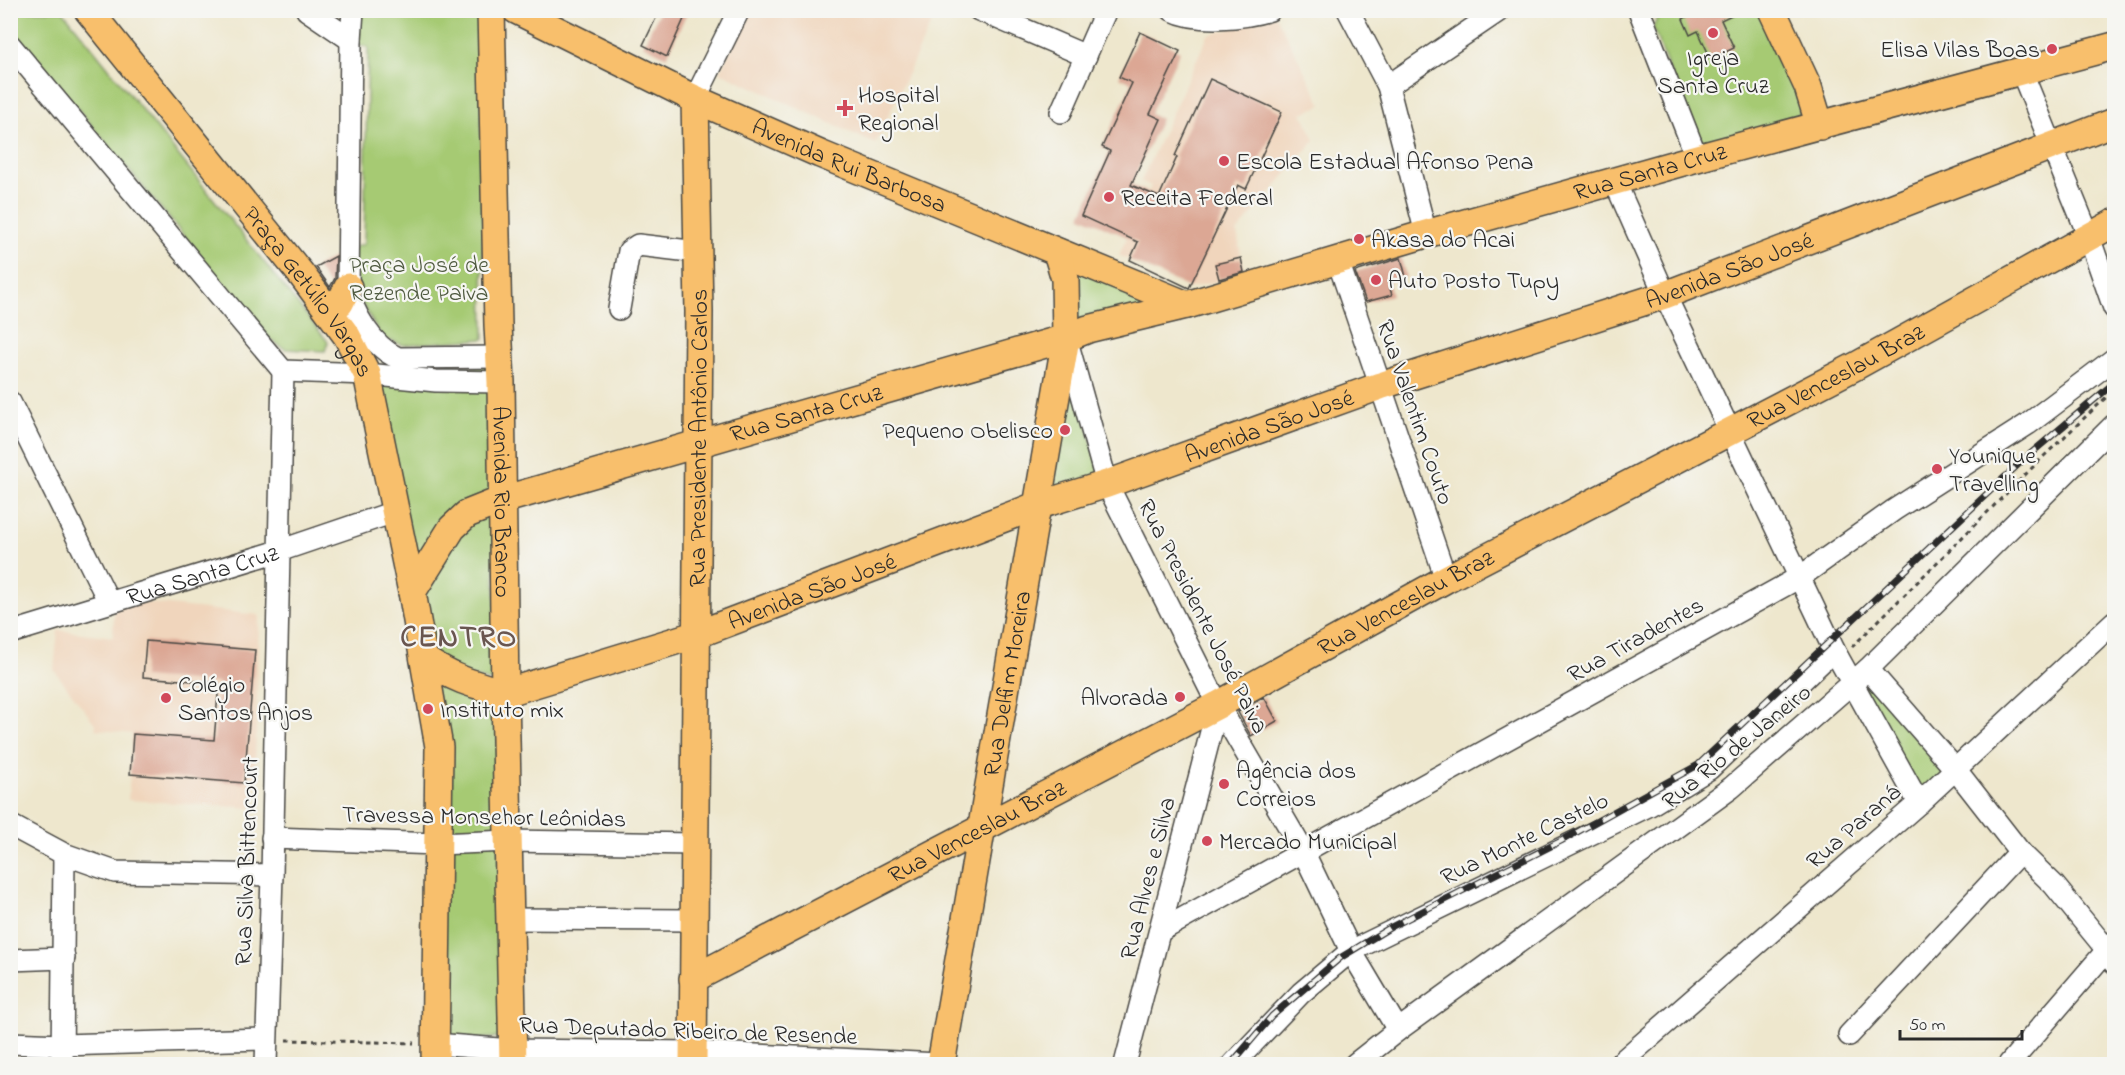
<svg xmlns="http://www.w3.org/2000/svg" width="2125" height="1075" viewBox="0 0 2125 1075" font-family="'Indie Flower',sans-serif">
<style>
.built{fill:#f0d5bc}
.green{fill:#a6ca73;stroke:#687a4f;stroke-width:1.5}
.building{fill:#dca794}
.lines{fill:none;stroke-linecap:round;stroke-linejoin:round}
.minor-casing{stroke:#484743;stroke-width:24}
.major-casing{stroke:#484743;stroke-width:30}
.path{stroke:#484743;stroke-width:3;stroke-dasharray:4.5 4.5;stroke-linecap:butt}
.minor{stroke:#fff;stroke-width:21}
.major{stroke:#f8bf6c;stroke-width:27}
.rail-casing{stroke:#2b2b2b;stroke-width:7}
.rail{stroke:#f6f6f2;stroke-width:4.5;stroke-dasharray:14;stroke-linecap:butt}
.poi-dot{fill:#d1495b;stroke:#f6f6f2;stroke-width:2}
.labels{text-anchor:middle;stroke-width:4.5;stroke-linejoin:round;paint-order:stroke}
.poi-label{font-size:24px;fill:#2b2b2b;stroke:#f6f6f2;text-anchor:start}
.street-label{font-size:24px;fill:#2b2b2b;stroke:#f6f6f2}
.park-label{font-size:24px;fill:#505b41;stroke:#f6f6f2}
.district-label{font-size:30px;font-weight:bold;letter-spacing:1.5px;fill:#695650;stroke:#f6f6f2}
</style>
<rect width="100%" height="100%" fill="#f6f6f2"/>
<filter id="ink" filterUnits="userSpaceOnUse"><feTurbulence type="fractalNoise" baseFrequency=".0167" numOctaves="2"/><feDisplacementMap in="SourceGraphic" scale="12" xChannelSelector="R" yChannelSelector="G"/><feConvolveMatrix kernelMatrix="1 2 1 2 8 2 1 2 1" color-interpolation-filters="sRGB"/></filter>
<filter id="wash" filterUnits="userSpaceOnUse"><feTurbulence type="fractalNoise" baseFrequency=".008" numOctaves="4" result="noise"/><feDisplacementMap in="SourceGraphic" scale="24" xChannelSelector="R" yChannelSelector="G"/><feGaussianBlur stdDeviation="1.35" result="paint"/><feColorMatrix in="noise" values="0 0 0 0 0 0 0 0 0 0 0 0 0 0 0 0 0 1.4 0 .05"/><feComposite in="paint" operator="in"/></filter>
<g filter="url(#wash)">
<rect width="100%" height="100%" fill="#eee7cd"/>
<!-- built -->
<path class="built" d="M749 11H937L875 144 720 72Z
M1276 16 1322 105 1302 113 1315 140 1237 232 1244 274 1190 288 1119 255 1151 186 1141 181 1208 35Z
M115 599 259 615 254 808 128 800 133 734 95 729 96 725 54 670 58 630 113 637Z"/>
<!-- green -->
<path class="green" d="M467 10 480 16 484 339 403 345 382 338 355 292 352 248 364 244 368 47 353 43 355 11Z
M10 11H63L328 342 325 351 285 349 271 340 11 29Z
M1669 11H1759L1803 94 1798 121 1712 148 1697 142 1653 28 1658 16Z
M1069 264 1167 304 1078 325Z
M1067 349 1100 473 1040 498Z
M491 365 497 682 438 670 378 413 382 373 451 372Z
M1867 675 1950 771 1920 795 1858 684Z
M430 679 497 692 503 1037 478 1039 439 1037Z
M439 1049 497 1050 505 1064H438Z"/>
<g id="blocks">
<!-- building -->
<path class="building" d="M660 10H688L667 57 643 45Z
M1688 10H1742L1721 20 1734 48 1711 59 1698 31 1690 35 1683 19 1690 15Z
M1140 32 1180 51 1150 114 1161 119 1131 185 1159 197 1177 157 1175 156 1210 79 1282 112 1246 189 1238 185 1189 288 1130 260 1138 242 1081 216 1110 151 1102 147 1132 83 1119 77Z
M336 256 335 278 330 287 316 267Z
M1241 258 1244 272 1219 279 1215 264Z
M1401 258 1406 277 1388 282 1392 295 1366 302 1355 272Z
M146 641 255 650 244 783 130 774 133 734 214 740 219 683 143 677Z
M1264 697 1277 721 1251 736 1238 712Z"/>
</g>
</g>
<g filter="url(#ink)">
<use href="#blocks" fill-opacity="0" stroke="#484743" stroke-width="1.5"/>
<g class="lines">
<defs>
<g id="minor">
<path d="M307 10 351 40"/>
<path d="M353 10 351 40 348 287C352 313 373 347 398 358L500 357"/>
<path d="M979 10 1086 56"/>
<path d="M1172 10C1198 23 1244 18 1270 10"/>
<path d="M1348 10 1388 86 1426 234"/>
<path d="M1639 10 1697 158"/>
<path d="M10 45 283 371 367 374 436 381 501 382"/>
<path d="M2021 70 2089 237 2114 308"/>
<path d="M1388 86 1500 10"/>
<path d="M695 99 739 10"/>
<path d="M1061 112 1106 10"/>
<path d="M1615 182 1665 295 1834 650 1919 803"/>
<path d="M1338 261 1446 579"/>
<path d="M619 309 629 251 638 245 698 252"/>
<path d="M1067 341 1107 484 1218 705 1303 851 1351 951 1398 1030"/>
<path d="M10 402 109 602"/>
<path id="s1" d="M10 633 279 551 394 512"/>
<path d="M1868 669 1956 770 2020 852 2054 885 2107 950 2114 963"/>
<path d="M10 825 64 854 115 872 272 875"/>
<path d="M272 838 437 844 509 841 694 844"/>
<path d="M509 919 694 920"/>
<path d="M1160 931 1800 577 1894 510 2028 424 2114 359"/>
<path d="M10 960 64 958"/>
<path d="M1849 1035 2020 852"/>
<path d="M10 1043 62 1045 266 1039"/>
<path d="M435 1044 512 1050 693 1052 939 1064"/>
<path d="M62 1064 64 854"/>
<path d="M266 1064 272 875 283 371"/>
<path d="M1125 1064 1218 705"/>
<path d="M1233 1064 1301 993 1351 951 1650 805 1709 769 1834 650"/>
<path d="M1355 1064 1398 1030 1731 788 1868 669 2114 425"/>
<path d="M1619 1064 1919 803 2114 622"/>
<path d="M2009 1064 2114 942"/>
</g>
<g id="major">
<path id="s2" d="M88 10 301 274 347 336 367 374 412 592 439 747 435 1064"/>
<path id="s3" d="M491 10 498 325 501 382 505 693 513 1064"/>
<path id="s4" d="M516 10 695 99 820 154 1187 305"/>
<path d="M1772 10 1808 87 1820 126"/>
<path d="M324 304 340 303 348 287"/>
<path id="s5" d="M412 592 452 528 467 514 502 500 1066 338 1088 329 1187 305 1426 234 1697 158 2114 46"/>
<path id="s6" d="M424 659C453 679 472 684 505 693L698 634 1036 506 1107 484 1380 386 1665 295 2114 122"/>
<path id="s7" d="M693 979 1218 705 1446 579 1856 366 2114 223"/>
<path id="s8" d="M693 1064 699 312 695 99"/>
<path id="s9" d="M941 1064 1066 338 1065 279 1057 252"/>
</g>
</defs>
<!-- minor casing -->
<use href="#minor" class="minor-casing"/>
<!-- major casing -->
<use href="#major" class="major-casing"/>
<!-- path -->
<path class="path" d="M1852 647 2044 456 2114 390
M286 1040 414 1043"/>
<!-- minor -->
<use href="#minor" class="minor"/>
<!-- major -->
<use href="#major" class="major"/>
<defs>
<path id="rail" d="M1231 1064 1272 1016 1340 958 1391 927 1561 841 1698 765 2022 461 2114 383"/>
</defs>
<!-- rail casing -->
<use href="#rail" class="rail-casing"/>
<!-- rail -->
<use href="#rail" class="rail"/>
</g>
</g>
<!-- markers -->
<g class="poi-dot">
<circle cx="1713" cy="33" r="6"/>
<circle cx="2052" cy="49" r="6"/>
<path d="M842 99h6v6h6v6h-6v6h-6v-6h-6v-6h6z"/>
<circle cx="1224" cy="161" r="6"/>
<circle cx="1109" cy="197" r="6"/>
<circle cx="1359" cy="239" r="6"/>
<circle cx="1376" cy="280" r="6"/>
<circle cx="1065" cy="430" r="6"/>
<circle cx="1937" cy="469" r="6"/>
<circle cx="1180" cy="697" r="6"/>
<circle cx="166" cy="698" r="6"/>
<circle cx="428" cy="709" r="6"/>
<circle cx="1224" cy="784" r="6"/>
<circle cx="1207" cy="841" r="6"/>
</g>
<g class="labels">
<!-- poi labels -->
<g class="poi-label">
<text x="2040" y="57" text-anchor="end">Elisa Vilas Boas</text>
<text x="1713" y="65" text-anchor="middle">Igreja<tspan x="1713" dy="28">Santa Cruz</tspan></text>
<text x="858" y="102">Hospital<tspan x="858" dy="28">Regional</tspan></text>
<text x="1236" y="169">Escola Estadual Afonso Pena</text>
<text x="1121" y="205">Receita Federal</text>
<text x="1371" y="247">Akasa do Acai</text>
<text x="1388" y="288">Auto Posto Tupy</text>
<text x="1053" y="438" text-anchor="end">Pequeno Obelisco</text>
<text x="1949" y="463">Younique<tspan x="1949" dy="28">Travelling</tspan></text>
<text x="178" y="692">Colégio<tspan x="178" dy="28">Santos Anjos</tspan></text>
<text x="1168" y="705" text-anchor="end">Alvorada</text>
<text x="440" y="717">Instituto mix</text>
<text x="1236" y="778">Agência dos<tspan x="1236" dy="28">Correios</tspan></text>
<text x="1219" y="849">Mercado Municipal</text>
</g>
<!-- street labels -->
<g class="street-label">
<text dy="8" stroke="none"><textPath href="#s4" startOffset="368">Avenida Rui Barbosa</textPath></text>
<text dy="8" stroke="none"><textPath href="#s5" startOffset="1328">Rua Santa Cruz</textPath></text>
<text dy="8" stroke="none"><textPath href="#s6" startOffset="1384">Avenida São José</textPath></text>
<text dy="8" stroke="none"><textPath href="#s2" startOffset="358">Praça Getúlio Vargas</textPath></text>
<text dy="8" stroke="none"><textPath href="#s7" startOffset="1292">Rua Venceslau Braz</textPath></text>
<text dy="8" stroke="none"><textPath href="#s5" startOffset="450">Rua Santa Cruz</textPath></text>
<text transform="translate(1416 412) rotate(71)" y="8">Rua Valentim Couto</text>
<text dy="8" stroke="none"><textPath href="#s6" startOffset="898">Avenida São José</textPath></text>
<text dy="8" stroke="none"><textPath href="#s8" startOffset="626">Rua Presidente Antônio Carlos</textPath></text>
<text dy="8" stroke="none"><textPath href="#s3" startOffset="492">Avenida Rio Branco</textPath></text>
<text dy="8" stroke="none"><textPath href="#s1" startOffset="201">Rua Santa Cruz</textPath></text>
<text dy="8" stroke="none"><textPath href="#s6" startOffset="412">Avenida São José</textPath></text>
<text dy="8" stroke="none"><textPath href="#s7" startOffset="806">Rua Venceslau Braz</textPath></text>
<text transform="translate(1204 616) rotate(63)" y="8">Rua Presidente José Paiva</text>
<text transform="translate(1635 639) rotate(-29)" y="8">Rua Tiradentes</text>
<text dy="8" stroke="none"><textPath href="#s9" startOffset="386">Rua Delfim Moreira</textPath></text>
<text transform="translate(1736 746) rotate(-39)" y="8">Rua Rio de Janeiro</text>
<text transform="translate(484 816) rotate(1)" y="8">Travessa Monsehor Leônidas</text>
<text transform="translate(1853 826) rotate(-41)" y="8">Rua Paraná</text>
<text dy="8" stroke="none"><textPath href="#s7" startOffset="320">Rua Venceslau Braz</textPath></text>
<text transform="translate(1524 838) rotate(-26)" y="8">Rua Monte Castelo</text>
<text transform="translate(246 861) rotate(-88)" y="8">Rua Silva Bittencourt</text>
<text transform="translate(1147 878) rotate(-76)" y="8">Rua Alves e Silva</text>
<text transform="translate(688 1030) rotate(2)" y="8">Rua Deputado Ribeiro de Resende</text>
</g>
<!-- park labels -->
<g class="park-label">
<text x="419" y="272">Praça José de<tspan x="419" dy="28">Rezende Paiva</tspan></text>
</g>
<!-- district labels -->
<g class="district-label">
<text x="459" y="646">CENTRO</text>
</g>
</g>
<!-- margin -->
<rect width="2125" height="1075" fill="none" stroke="#f6f6f2" stroke-width="36"/>
<!-- scale -->
<path d="M1900 1030v9h122v-9" fill="none" stroke="#2b2b2b" stroke-width="3"/>
<text x="1909" y="1030" font-size="18" fill="#2b2b2b" stroke="#f6f6f2" stroke-width="4.5" paint-order="stroke">50 m</text>
</svg>
